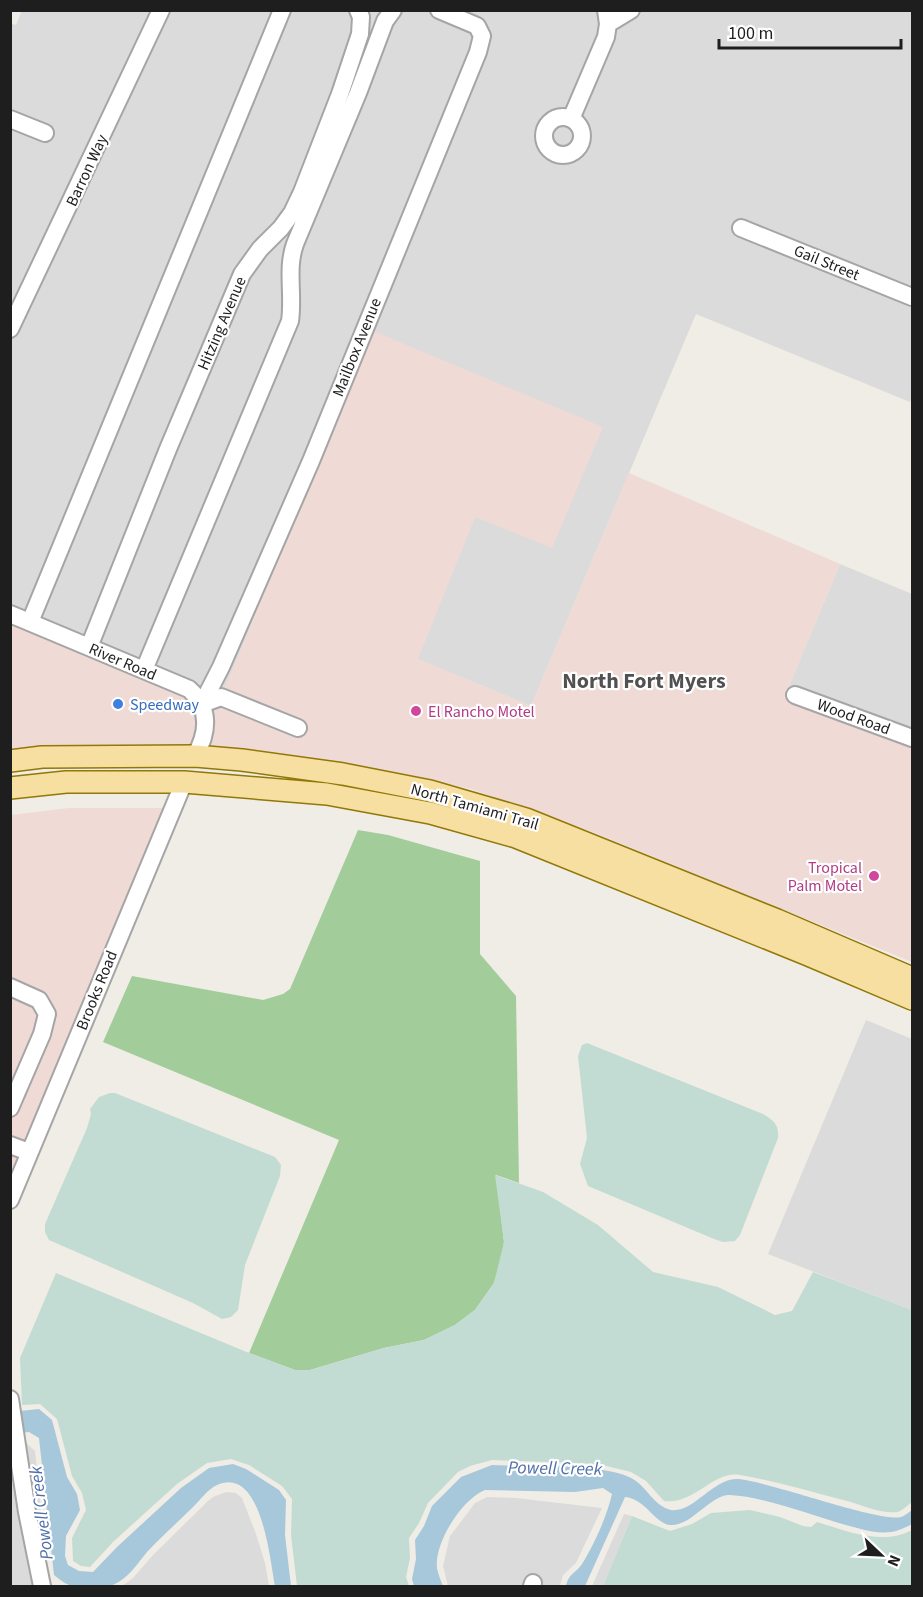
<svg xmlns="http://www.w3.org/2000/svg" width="923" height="1597" viewBox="0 0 923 1597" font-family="'Source Sans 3',sans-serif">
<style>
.residential{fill:#dcdbdb}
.commercial{fill:#efdad5}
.forest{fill:#a3cc9b}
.wetland{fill:#c2dcd4}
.water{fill:#a7c7da}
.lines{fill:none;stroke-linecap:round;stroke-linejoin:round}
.minor-casing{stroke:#a5a5a5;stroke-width:20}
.major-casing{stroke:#917807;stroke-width:24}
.minor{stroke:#fff;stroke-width:16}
.major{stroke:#f7dfa1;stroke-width:21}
.shop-dot{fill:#3f7fe0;stroke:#fff;stroke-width:2}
.hotel-dot{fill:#d1479c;stroke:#fff;stroke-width:2}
.labels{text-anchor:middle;stroke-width:4.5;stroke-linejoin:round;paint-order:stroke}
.street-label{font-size:16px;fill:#1e1e1e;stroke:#fff}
.shop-label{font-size:16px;fill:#366cbe;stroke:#fff;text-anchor:start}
.hotel-label{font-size:16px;fill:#b23c85;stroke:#fff;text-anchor:start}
.water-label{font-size:18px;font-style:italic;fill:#4f6fa9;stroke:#fff}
.district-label{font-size:22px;font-weight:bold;fill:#515151;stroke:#fff}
</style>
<rect width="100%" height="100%" fill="#efede5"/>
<!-- residential -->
<path class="residential" d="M22 10 912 11V396L910 402 696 314 531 706 417 659 475 516 372 331 217 708 11 624 10 23 16 25Z
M840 564 912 594V746L786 693Z
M866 1020 912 1039V1310L768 1254Z
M23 1440 35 1451 40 1499 42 1561 47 1586H11V1442Z
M226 1492 236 1493 242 1498 256 1534 265 1563 269 1586H122L133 1578 153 1555 208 1501 213 1497Z
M487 1497 516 1498 602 1508 576 1563 563 1575 560 1586H448L443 1566 450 1536 475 1503Z
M624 1514 632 1516 603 1586H592Z"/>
<!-- commercial -->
<path class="commercial" d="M373 331 603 427 552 548 475 517 418 659 531 706 629 473 840 564 786 693 912 746V962L595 833 471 789 364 768 242 748 87 745 11 753 10 624 217 707Z
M69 808H171L11 1194V815Z"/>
<!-- forest -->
<path class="forest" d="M358 830 388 835 480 861V954L516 996 519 1183 496 1175 504 1242 501 1261 494 1283 475 1310 455 1325 424 1340 384 1348 310 1370H295L249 1353 339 1140 103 1042 132 976 263 1000 283 994 290 989Z"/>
<!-- wetland -->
<path class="wetland" d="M587 1043 763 1114C774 1121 779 1124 778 1138L740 1235 735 1241 723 1242 714 1239 588 1186 580 1164 587 1138 578 1056 582 1045Z
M110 1093H115L275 1157 281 1165 280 1176 245 1265 238 1310 231 1317 222 1319 193 1303 49 1240 45 1232V1224L87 1128 91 1114 90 1109 99 1097Z
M495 1175 543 1192 598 1225 653 1272 718 1287 775 1315 792 1311 813 1272 912 1310V1502C908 1505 902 1511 897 1512 881 1514 862 1505 847 1501 812 1492 776 1481 740 1475 713 1470 695 1505 664 1501L646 1481 631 1472 598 1464 492 1460 470 1466 458 1472 428 1503 419 1523 409 1538 410 1558 406 1577 409 1586H297L291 1535 292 1499 282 1486 249 1465 231 1459 207 1463 177 1484 113 1542 90 1567 81 1566 73 1561 72 1538 86 1510 82 1493 72 1476 57 1419 40 1404 22 1405 20 1358 56 1273 249 1353 295 1370H310L384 1348 424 1340 455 1325 475 1310 494 1283 504 1242Z
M750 1510 780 1517 803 1526 811 1527 817 1522C847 1531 882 1546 912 1530V1586H603L632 1516 670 1531 692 1524 711 1513Z"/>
<!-- water -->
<path class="water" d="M39 1409 52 1420 67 1477 77 1494 80 1510 66 1536 65 1556 68 1565 79 1571 93 1572 117 1547 181 1488 209 1468 233 1464 246 1469 279 1490 286 1500 285 1535 291 1586H275C270 1561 262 1465 217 1485 208 1489 200 1500 193 1507 178 1522 162 1536 147 1552 138 1563 128 1578 115 1584 107 1588 78 1589 69 1585 64 1583 59 1579 54 1575L39 1438 29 1432 11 1434 10 1412Z
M492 1465C528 1467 598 1463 629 1477 646 1484 653 1506 671 1510 693 1513 712 1480 736 1479 748 1479 769 1486 781 1489 802 1494 885 1522 901 1517 905 1516 909 1512 912 1510V1524C906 1527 899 1531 891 1532 875 1534 861 1529 846 1525 811 1515 766 1497 730 1495 711 1494 691 1527 670 1525 654 1523 646 1499 625 1497L585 1586H566C569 1573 575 1574 582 1564 594 1545 607 1516 612 1494L603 1488 575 1492 485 1490C462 1499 434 1543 437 1568 438 1574 441 1581 443 1586H414L412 1579 416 1559 415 1540 424 1526 432 1506 461 1477Z"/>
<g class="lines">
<defs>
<path id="minor" d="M608 24 631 10
M544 136a19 19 0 1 1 38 0a19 19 0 1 1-38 0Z
M10 119 45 133
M571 119 606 37 608 24 606 10
M741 228 912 297
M10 329 161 10
M10 614 189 689C211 708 208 733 195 756
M30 622 282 10
M89 647 168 449 242 274 260 249 281 228 292 213 302 192 340 94 360 34 361 17 358 10
M144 670 290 321C294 295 286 269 295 244L358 93 385 21 393 10
M795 695 912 738
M202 704 221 667 311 461 478 52 482 36 477 26 439 10
M202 704 221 697 298 728
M10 987 39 1000 47 1014 42 1034 10 1108
M10 1145 29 1152
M10 1200 184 782
M10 1399 27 1512 42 1586
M532 1586 533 1583"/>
<path id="major" d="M10 761 42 757 195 756 242 760 343 774 430 791 526 819 777 920 912 978
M10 788 66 782H184L327 794 430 813 516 837 806 954 912 999"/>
</defs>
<!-- minor casing -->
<use href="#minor" class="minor-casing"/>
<!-- major casing -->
<use href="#major" class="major-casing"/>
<!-- minor -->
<use href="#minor" class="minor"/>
<!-- major -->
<use href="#major" class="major"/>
</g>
<!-- markers -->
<circle class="shop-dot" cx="118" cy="704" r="6"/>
<g class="hotel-dot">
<circle cx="416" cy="711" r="6"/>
<circle cx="874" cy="876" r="6"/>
</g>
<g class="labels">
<!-- street labels -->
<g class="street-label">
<text transform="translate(86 170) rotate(-65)" y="6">Barron Way</text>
<text transform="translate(827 262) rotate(22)" y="6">Gail Street</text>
<text transform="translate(221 323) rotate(-67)" y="6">Hitzing Avenue</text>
<text transform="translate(356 347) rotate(-68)" y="6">Mailbox Avenue</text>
<text transform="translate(123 661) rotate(23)" y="6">River Road</text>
<text transform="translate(854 716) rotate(20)" y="6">Wood Road</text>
<text transform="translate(475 806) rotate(16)" y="6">North Tamiami Trail</text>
<text transform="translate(96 990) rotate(-68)" y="6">Brooks Road</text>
</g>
<!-- shop labels -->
<g class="shop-label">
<text x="130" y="710">Speedway</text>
</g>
<!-- hotel labels -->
<g class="hotel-label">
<text x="428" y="717">El Rancho Motel</text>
<text x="862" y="873" text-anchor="end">Tropical<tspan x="862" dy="18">Palm Motel</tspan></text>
</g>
<!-- water labels -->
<g class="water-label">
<text transform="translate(555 1468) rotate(1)" y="6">Powell Creek</text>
<text transform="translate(41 1513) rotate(-97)" y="6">Powell Creek</text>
</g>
<!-- district labels -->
<g class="district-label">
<text x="644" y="688">North Fort Myers</text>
</g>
</g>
<!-- border -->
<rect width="923" height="1597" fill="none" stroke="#1e1e1e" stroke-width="24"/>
<!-- north arrow -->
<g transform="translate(881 1555) rotate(113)" stroke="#ffffff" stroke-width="4.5" paint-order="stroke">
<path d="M0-4.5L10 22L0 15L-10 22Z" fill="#1e1e1e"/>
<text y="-9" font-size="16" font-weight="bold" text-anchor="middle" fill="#1e1e1e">N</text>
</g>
<!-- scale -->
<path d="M719 39v9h182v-9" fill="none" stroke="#1e1e1e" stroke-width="3"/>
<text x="728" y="39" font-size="18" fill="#1e1e1e" stroke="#ffffff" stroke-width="4.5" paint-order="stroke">100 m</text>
</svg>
